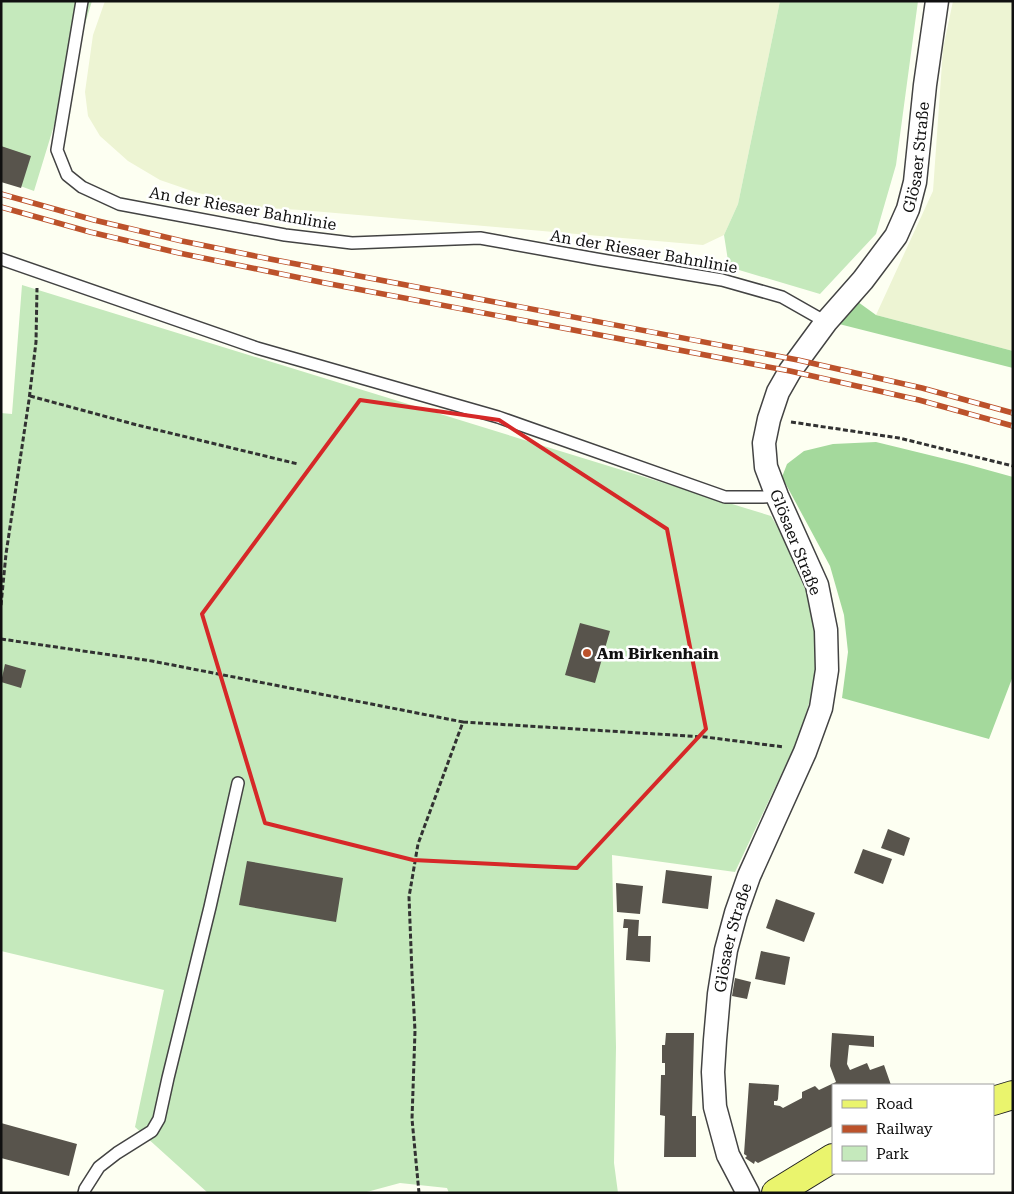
<svg xmlns="http://www.w3.org/2000/svg" width="1014" height="1194" viewBox="0 0 1014 1194" font-family="'Roboto Serif',serif">
<style>
.farmland{fill:#edf4d3}
.green{fill:#c5e9bc}
.forest{fill:#a4d99c}
.building{fill:#58544c}
.lines{fill:none;stroke-linecap:round;stroke-linejoin:round}
.service-casing{stroke:#434343;stroke-width:14}
.minor-casing{stroke:#434343;stroke-width:25}
.primary-casing{stroke:#212121;stroke-width:30}
.path{stroke:#323232;stroke-width:3;stroke-dasharray:5 2.5;stroke-linecap:butt}
.service{stroke:#fff;stroke-width:11}
.minor{stroke:#fff;stroke-width:22}
.primary{stroke:#eaf46d;stroke-width:28}
.rail-casing{stroke:#bc522b;stroke-width:5.5}
.rail{stroke:#fff;stroke-width:4;stroke-dasharray:11;stroke-linecap:butt}
.marked{fill:none;stroke:#d62828;stroke-width:4;stroke-linejoin:round}
.poi-dot{fill:#bc522b;stroke:#fff;stroke-width:2}
.labels{text-anchor:middle;stroke-width:5;stroke-linejoin:round;paint-order:stroke}
.street-label{font-size:16px;fill:#101010;stroke:#fff}
.poi-label{font-size:16px;font-weight:bold;fill:#101010;stroke:#fff;text-anchor:start}
</style>
<rect width="100%" height="100%" fill="#fdfff2"/>
<!-- farmland -->
<path class="farmland" d="M105 1H780L738 204 724 235 703 245 301 210 251 207 195 192 160 180 128 161 100 136 88 116 85 92 93 35Z
M953 1H1013V351L876 315 933 191 943 49Z"/>
<!-- green -->
<path class="green" d="M1 1H92L34 191 1 179Z
M780 1H918L896 165 876 234 820 294 729 267 724 235 738 204Z
M22 285 771 516 787 543 818 620 819 671 798 739 735 872 612 855 616 1047 614 1163 618 1193H449L447 1188 400 1183 363 1193H208L135 1127 164 990 1 951V413L12 414Z"/>
<!-- forest -->
<path class="forest" d="M858 302 876 315 1013 351V368L839 324Z
M876 442 966 464 1013 477V676L989 739 842 698 848 652 844 615 830 566 782 477 787 464 804 451 833 444Z"/>
<!-- building -->
<path class="building" d="M1 146 31 156 21 188 1 182Z
M580 623 610 631 595 683 565 675Z
M5 664 26 670 21 688 1 682Z
M888 829 910 838 904 856 881 848Z
M863 849 892 859 883 884 854 873Z
M247 861 343 878 336 922 239 905Z
M666 870 712 876 708 909 662 903Z
M616 883 643 886 640 914 617 912Z
M776 899 815 913 804 942 766 928Z
M624 919 639 920 638 936H651L650 962 626 960 628 928H623Z
M761 951 790 957 785 985 755 979Z
M735 978 751 982 747 999 732 996Z
M666 1033H694L692 1116H696V1157H664L665 1116 660 1115 661 1075H665V1063H662V1045H665Z
M832 1033 874 1036V1047L849 1045 847 1064 850 1070 867 1063 870 1070 884 1065 891 1085H833V1126L758 1163 755 1161 754 1164 745 1158 747 1156 744 1154 749 1083 779 1085 778 1099 777 1101H774V1105L780 1106 783 1108 802 1098V1092L815 1086 819 1090 836 1082 830 1066Z
M1 1123 77 1144 69 1176 1 1158Z"/>
<g class="lines">
<defs>
<path id="service" d="M82 1 57 150 67 175 82 187 119 204 285 235 352 243 480 238 596 259 722 280 782 297 826 322
M1 259 257 348 498 417 725 497H763L777 496
M84 1193 85 1189 99 1167 117 1153 152 1131 159 1119 168 1078 210 907 238 783"/>
<g id="minor">
<path id="s1" d="M748 1193 728 1155 715 1107 713 1072 715 1040 719 994 726 950 736 913 749 876 805 752 821 708 827 670 826 630 817 585 777 496 766 467 764 443 769 419 778 392 790 371 826 322 863 280 896 236 908 209 915 182 925 85 937 1"/>
</g>
<path id="primary" d="M993 1101 1013 1095
M776 1193 833 1158"/>
</defs>
<!-- service casing -->
<use href="#service" class="service-casing"/>
<!-- minor casing -->
<use href="#minor" class="minor-casing"/>
<!-- primary casing -->
<use href="#primary" class="primary-casing"/>
<!-- path -->
<path class="path" d="M30 396 137 425 298 464
M791 422 899 438 1013 466
M1 605 6 554 29 400 36 342 37 288
M1 639 152 661 463 722 418 844 409 897 412 974 415 1031 412 1119 419 1193
M463 722 705 737 784 747"/>
<!-- service -->
<use href="#service" class="service"/>
<!-- minor -->
<use href="#minor" class="minor"/>
<!-- primary -->
<use href="#primary" class="primary"/>
<defs>
<path id="rail" d="M1 194 94 220 182 241 270 259 798 360 922 388 1013 413
M1 207 90 232 179 253 325 283 790 371 919 400 1013 426"/>
</defs>
<!-- rail casing -->
<use href="#rail" class="rail-casing"/>
<!-- rail -->
<use href="#rail" class="rail"/>
</g>
<!-- marked area -->
<path class="marked" d="M360 400 499 420 667 529 706 729 577 868 413 860 265 823 202 614Z"/>
<!-- markers -->
<circle class="poi-dot" cx="587" cy="653" r="5"/>
<g class="labels">
<!-- street labels -->
<g class="street-label">
<text dy="6" stroke="none"><textPath href="#s1" startOffset="1119">Glösaer Straße</textPath></text>
<text transform="translate(243 208) rotate(10)" y="6">An der Riesaer Bahnlinie</text>
<text transform="translate(644 251) rotate(10)" y="6">An der Riesaer Bahnlinie</text>
<text transform="translate(796 542) rotate(68)" y="6">Glösaer Straße</text>
<text dy="6" stroke="none"><textPath href="#s1" startOffset="264">Glösaer Straße</textPath></text>
</g>
<!-- poi labels -->
<g class="poi-label">
<text x="597" y="659">Am Birkenhain</text>
</g>
</g>
<!-- border -->
<rect width="1014" height="1194" fill="none" stroke="#101010" stroke-width="5"/>
<!-- legend -->
<rect x="832" y="1084" width="162" height="90" fill="#ffffff" stroke="#9f9f9f"/>
<rect x="842" y="1100" width="25" height="8" fill="#eaf46d" stroke="#9f9f9f"/>
<text x="876" y="1109" font-size="15" fill="#101010">Road</text>
<rect x="842" y="1125" width="25" height="8" fill="#bc522b" stroke="#9f9f9f"/>
<text x="876" y="1134" font-size="15" fill="#101010">Railway</text>
<rect x="842" y="1146" width="25" height="15" fill="#c5e9bc" stroke="#9f9f9f"/>
<text x="876" y="1159" font-size="15" fill="#101010">Park</text>
</svg>
